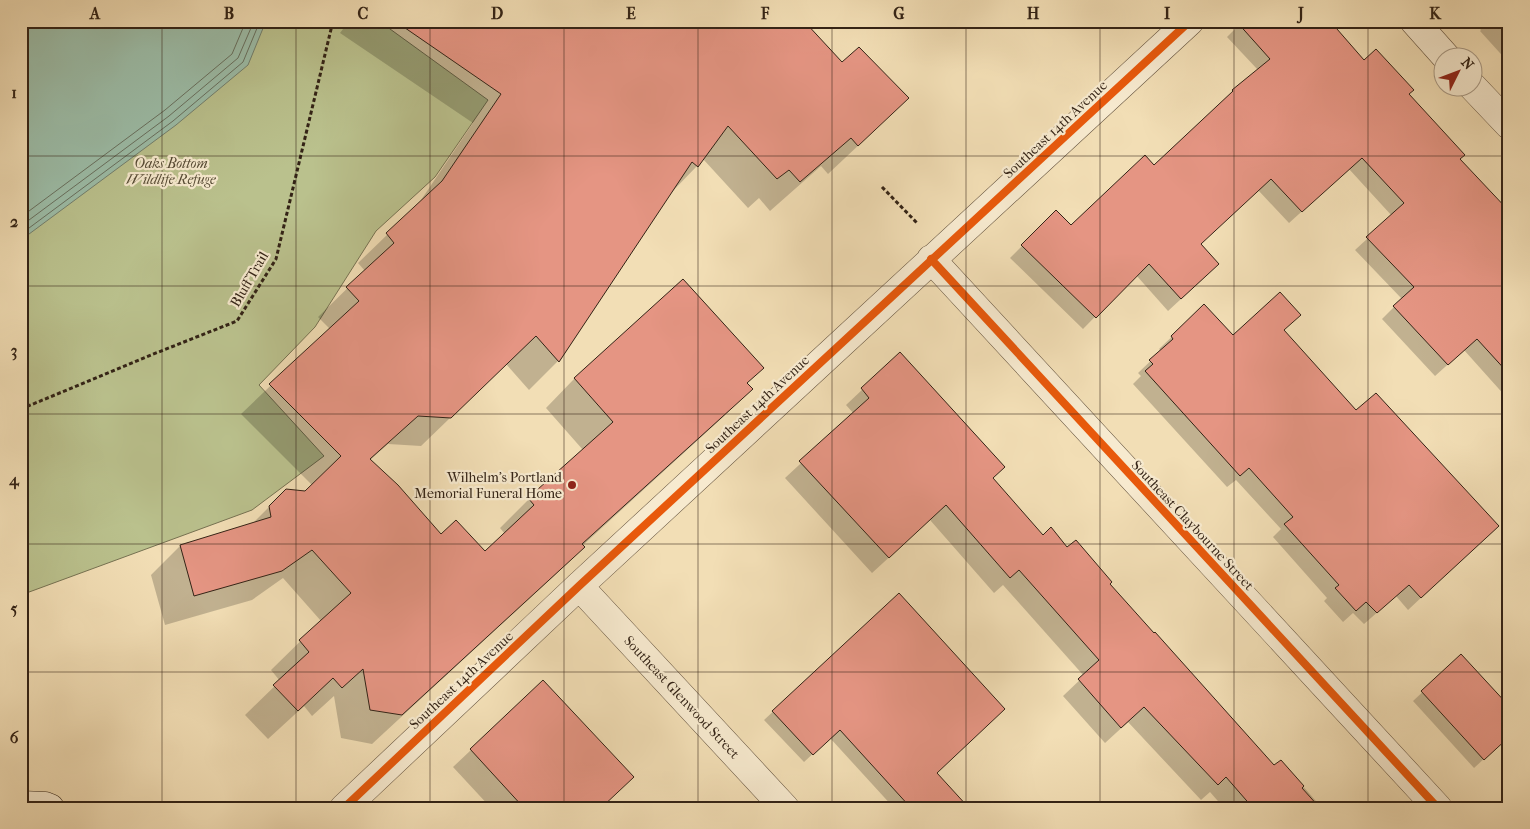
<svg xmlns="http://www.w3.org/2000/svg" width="1530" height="829" viewBox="0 0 1530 829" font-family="'IM FELL French Canon',serif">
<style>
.green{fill:#bac18d;stroke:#767252}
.water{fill:#9cbda8;stroke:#727f6e}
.shadow{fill:#0003}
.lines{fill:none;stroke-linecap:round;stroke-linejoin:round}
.shore{stroke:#68705f;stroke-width:1}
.building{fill:#e59583;stroke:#332316}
.street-casing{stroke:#63523e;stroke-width:29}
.secondary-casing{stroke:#332316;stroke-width:29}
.path{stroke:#332316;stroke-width:3;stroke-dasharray:4 2.5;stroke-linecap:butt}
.street{stroke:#f7eacf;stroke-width:28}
.secondary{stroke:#f7eacf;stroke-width:28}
.cycleway-casing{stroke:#f7eacf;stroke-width:11}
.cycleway{stroke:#e8590c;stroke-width:8}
.grid{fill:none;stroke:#332316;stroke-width:1;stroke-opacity:0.55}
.poi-dot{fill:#8f2418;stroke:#f7eacf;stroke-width:2}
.labels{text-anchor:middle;stroke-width:4.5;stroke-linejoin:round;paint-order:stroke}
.street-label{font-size:14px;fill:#332316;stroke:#f7eacf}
.park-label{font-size:14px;font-style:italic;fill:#554a34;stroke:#f7eacf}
.poi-label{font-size:14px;fill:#332316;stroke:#f7eacf;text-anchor:end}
.neatline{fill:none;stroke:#332316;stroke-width:2}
.grid-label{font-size:16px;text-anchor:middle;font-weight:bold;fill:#332316}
</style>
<rect width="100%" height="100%" fill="#f2deb5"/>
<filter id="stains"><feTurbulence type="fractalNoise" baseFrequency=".004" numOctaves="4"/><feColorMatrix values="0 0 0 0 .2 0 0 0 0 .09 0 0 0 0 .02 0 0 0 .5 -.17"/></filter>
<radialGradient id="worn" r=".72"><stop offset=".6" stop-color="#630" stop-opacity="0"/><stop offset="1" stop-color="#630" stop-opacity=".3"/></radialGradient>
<!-- green -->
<path class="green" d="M21 21H379L488 100 435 177 376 231 315 327 259 385 324 456 252 510 21 595Z"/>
<!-- water -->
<path class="water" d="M21 21H266L248 65 176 125 21 240Z"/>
<!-- shadow -->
<path class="shadow" d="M349 21H802L878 127 828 174 821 166 770 211 759 198 748 208 703 159 697 166 668 196 558 361 529 390 506 364 421 446 388 444 370 460 441 535 485 553 505 534 500 528 529 499 583 450 546 408 574 379 683 281 762 368 746 384 751 389 722 418 582 546 583 547 554 576 372 744 341 738 334 696 312 716 304 706 268 739 245 715 280 681 271 670 321 621 283 578 252 600 165 625 151 575 180 546 253 523 286 490 305 492 312 485 241 414 330 329 318 317 365 271 358 263 417 206 473 123 340 33Z
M1243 21 1364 62 1408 94 1459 159 1509 237V403L1506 400 1507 398 1464 350 1435 376 1382 319 1402 299 1355 250 1392 216 1349 169 1289 223 1258 190 1200 244 1206 276 1168 311 1136 275 1083 329 1010 258 1056 212 1071 226 1154 166 1233 91 1258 70 1227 37Z
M1473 21H1509V63L1480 31 1481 30Z
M1204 306 1232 337 1283 331 1356 412 1485 538 1408 610 1396 596 1364 624 1353 613 1343 622 1324 601 1327 598 1273 537 1281 529 1236 480 1227 487 1133 384 1141 376 1138 373 1161 351 1159 349Z
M900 354 992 478 1043 536 1067 549 1108 584 1274 767 1281 761 1322 808H1224L1210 792 1201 800 1128 722 1105 743 1063 696 1084 676 1003 585 994 593 930 520 872 573 785 478 854 414 846 405Z
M898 595 935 773 967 808H894L830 738 804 762 764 720Z
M1461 656 1509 736 1474 768 1413 701Z
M543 682 600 808H491L453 767Z"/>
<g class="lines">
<!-- shore -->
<path class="shore" d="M21 217 165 110 232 54 246 21
M21 226 169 116 238 58 254 21
M21 234 173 121 243 62 260 21"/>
</g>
<!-- building -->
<path class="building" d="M395 21H804L842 62 859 47 909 98 858 146 851 138 800 182 789 170 777 179 728 126 698 167 692 162 559 362 536 336 451 418 418 416 370 459 398 485 441 534 456 520 485 551 534 505 528 498 613 422 574 378 683 279 764 368 747 383 753 389 582 544 585 547 402 715 370 710 363 669 342 688 333 678 298 711 273 685 309 652 299 640 351 593 312 550 282 571 194 596 180 545 271 517 269 506 286 489 305 491 341 456 269 384 359 301 346 287 394 243 386 233 442 181 501 94Z
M1236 21H1330L1364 60 1376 49 1414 90 1409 94 1465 155 1460 159 1509 211V374L1477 339 1448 365 1393 306 1414 287 1366 237 1404 203 1362 158 1302 212 1271 179 1201 244 1219 264 1181 299 1149 264 1096 318 1021 245 1056 210 1071 225 1145 155 1154 165 1233 91 1232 90 1270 59Z
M1280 292 1301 315 1284 330 1356 410 1376 393 1499 526 1421 598 1409 585 1377 613 1366 602 1356 611 1335 588 1339 585 1284 524 1293 517 1249 468 1240 476 1145 371 1153 364 1149 360 1173 339 1171 336 1204 304 1233 335Z
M900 352 1005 467 993 478 1043 535 1051 527 1067 547 1076 540 1112 582 1110 584 1154 633 1155 632 1274 765 1281 760 1304 786 1302 788 1320 808H1253L1226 777 1218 785 1144 707 1121 728 1078 679 1099 660 1019 570 1010 578 946 505 889 558 799 461 869 398 861 388Z
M899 593 1005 709 937 773 969 808H911L840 730 813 755 772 711Z
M1461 654 1509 706V737L1484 760 1421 691Z
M543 680 634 777 601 808H524L470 749Z"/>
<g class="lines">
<defs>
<path id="street" d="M1414 21 1447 58
M1472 86 1509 125
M931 259 1438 808
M579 586 785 808
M344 808 579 586 1190 21"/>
<path id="secondary" d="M21 805 45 806 50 808"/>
</defs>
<!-- street casing -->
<use href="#street" class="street-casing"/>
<!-- secondary casing -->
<use href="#secondary" class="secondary-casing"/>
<!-- path -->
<path class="path" d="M882 187 918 224
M21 409 151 355 237 321 276 259 333 21"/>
<!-- street -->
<use href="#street" class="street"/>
<!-- secondary -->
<use href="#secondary" class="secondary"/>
<defs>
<path id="cycleway" d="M931 259 1438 808
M344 808 579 586 1190 21"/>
</defs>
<!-- cycleway casing -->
<use href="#cycleway" class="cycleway-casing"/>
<!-- cycleway -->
<use href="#cycleway" class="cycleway"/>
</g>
<!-- grid -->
<path class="grid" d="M162 21V808M296 21V808M430 21V808M564 21V808M698 21V808M832 21V808M966 21V808M1100 21V808M1234 21V808M1368 21V808M21 156H1509M21 286H1509M21 414H1509M21 544H1509M21 672H1509"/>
<!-- markers -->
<circle class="poi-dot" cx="572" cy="485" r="5"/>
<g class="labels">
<!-- street labels -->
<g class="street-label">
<text transform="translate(1055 129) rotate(-43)" y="5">Southeast 14th Avenue</text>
<text transform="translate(249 279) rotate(-60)" y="5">Bluff Trail</text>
<text transform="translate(757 404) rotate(-43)" y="5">Southeast 14th Avenue</text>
<text transform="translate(1193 525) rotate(47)" y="5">Southeast Claybourne Street</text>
<text transform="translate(461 680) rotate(-43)" y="5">Southeast 14th Avenue</text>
<text transform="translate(682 697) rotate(47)" y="5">Southeast Glenwood Street</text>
</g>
<!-- park labels -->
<g class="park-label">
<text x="171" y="168">Oaks Bottom<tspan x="171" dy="16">Wildlife Refuge</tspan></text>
</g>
<!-- poi labels -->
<g class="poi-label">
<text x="562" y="482">Wilhelm's Portland<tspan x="562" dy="16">Memorial Funeral Home</tspan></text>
</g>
</g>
<!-- margin -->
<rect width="1530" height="829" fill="none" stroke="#f2deb5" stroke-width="55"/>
<!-- north arrow -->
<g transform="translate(1458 72) rotate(48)"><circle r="24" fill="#f7eacf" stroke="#a99a85"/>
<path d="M0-4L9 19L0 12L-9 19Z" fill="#8f2418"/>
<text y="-8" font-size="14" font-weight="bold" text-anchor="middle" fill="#332316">N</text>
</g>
<rect x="28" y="28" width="1474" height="774" class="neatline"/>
<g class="grid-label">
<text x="95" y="19">A</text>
<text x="229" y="19">B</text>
<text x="363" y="19">C</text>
<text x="497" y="19">D</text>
<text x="631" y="19">E</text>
<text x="765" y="19">F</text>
<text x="899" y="19">G</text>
<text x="1033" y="19">H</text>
<text x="1167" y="19">I</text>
<text x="1301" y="19">J</text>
<text x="1435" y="19">K</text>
<text x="14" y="98">1</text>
<text x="14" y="227">2</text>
<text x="14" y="356">3</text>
<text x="14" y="485">4</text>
<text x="14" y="614">5</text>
<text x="14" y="743">6</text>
</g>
<rect width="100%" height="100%" filter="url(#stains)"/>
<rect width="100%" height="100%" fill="url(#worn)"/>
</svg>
